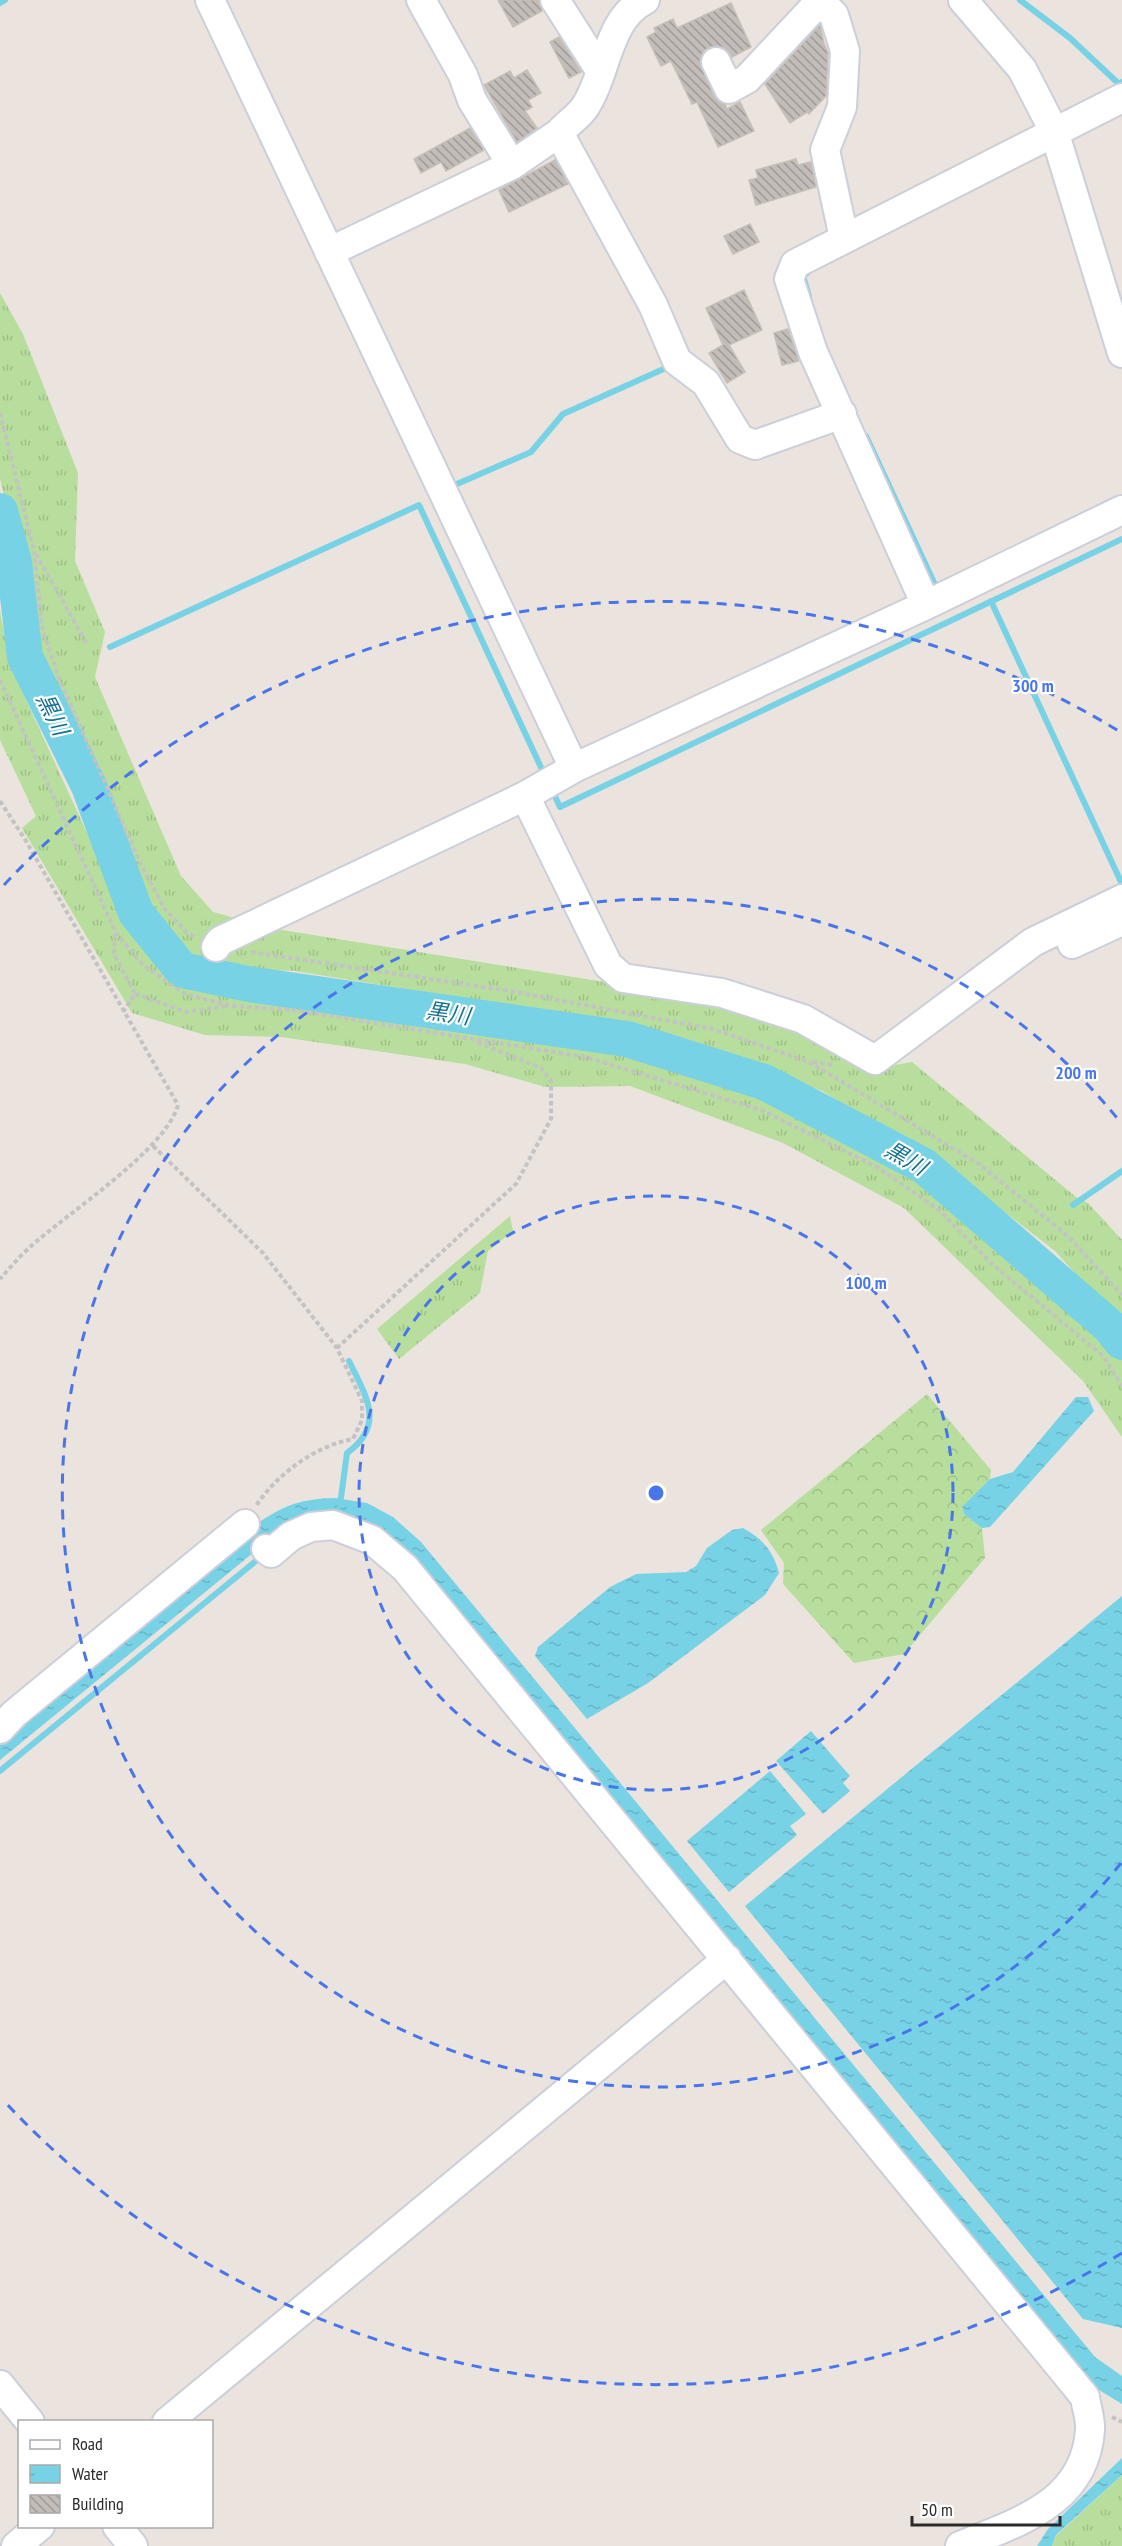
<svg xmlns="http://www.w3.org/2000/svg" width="1122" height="2546" viewBox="0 0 1122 2546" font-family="'PT Sans Narrow','Noto Sans JP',sans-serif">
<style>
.grass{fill:url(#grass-tufts)}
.forest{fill:url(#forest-crowns)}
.water{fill:url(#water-ripples)}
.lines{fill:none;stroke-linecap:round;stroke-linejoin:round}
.stream{stroke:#77d2e5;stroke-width:6}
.river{stroke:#77d2e5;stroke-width:36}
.building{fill:url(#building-back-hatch);stroke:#c6bfb6;stroke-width:1.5}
.minor-casing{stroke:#cbcfda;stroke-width:32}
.path{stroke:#c3c3c3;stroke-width:4;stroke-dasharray:4.5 3;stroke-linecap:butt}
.minor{stroke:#fff;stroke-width:28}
.ring{fill:none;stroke:#4875ec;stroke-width:3;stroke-dasharray:10 8}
.labels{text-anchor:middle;stroke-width:4.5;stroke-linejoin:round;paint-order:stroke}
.water-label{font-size:22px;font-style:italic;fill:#177190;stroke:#fff}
.centre{fill:#4875ec;stroke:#fff;stroke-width:3}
.ring-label{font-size:18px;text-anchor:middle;font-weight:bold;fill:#4875ec;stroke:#fff;stroke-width:4.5;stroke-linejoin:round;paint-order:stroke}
</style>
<defs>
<pattern id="grass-tufts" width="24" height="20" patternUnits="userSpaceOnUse" patternTransform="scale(1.5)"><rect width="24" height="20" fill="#b8de9d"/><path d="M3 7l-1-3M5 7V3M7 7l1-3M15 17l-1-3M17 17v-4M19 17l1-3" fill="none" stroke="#9ebf87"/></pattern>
<pattern id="forest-crowns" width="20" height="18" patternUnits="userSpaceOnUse" patternTransform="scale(1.5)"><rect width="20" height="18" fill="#b8de9d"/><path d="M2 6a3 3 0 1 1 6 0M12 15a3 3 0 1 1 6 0" fill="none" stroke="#9ebf87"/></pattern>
<pattern id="water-ripples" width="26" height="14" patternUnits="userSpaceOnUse" patternTransform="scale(1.5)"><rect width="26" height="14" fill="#77d2e5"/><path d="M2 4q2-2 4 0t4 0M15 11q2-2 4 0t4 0" fill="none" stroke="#67b4c5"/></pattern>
<pattern id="building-back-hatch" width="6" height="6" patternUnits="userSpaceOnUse" patternTransform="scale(1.5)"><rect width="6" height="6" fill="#c3bdb9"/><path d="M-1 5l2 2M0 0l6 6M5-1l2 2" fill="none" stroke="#9f9a97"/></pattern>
</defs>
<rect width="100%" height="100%" fill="#ebe3dd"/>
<!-- grass -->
<path class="grass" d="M0 293 23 334 78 473 75 561 105 632 95 677 181 876 213 912 270 928 611 983 719 997 799 1025 877 1068 912 1062 1076 1197 1088 1203 1122 1240V1325L1055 1251 952 1171 822 1091 750 1063 515 1006 294 971 217 968 178 949 150 915 33 655 18 553 0 479Z
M0 611 10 665 133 933 173 972 218 990 274 995 583 1042 765 1095 885 1153 946 1195 1114 1343 1122 1355V1437L1083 1381 904 1208 783 1143 630 1086 545 1087 465 1064 281 1037 205 1035 132 1013 22 828 36 816 0 740Z
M510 1216 513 1231 488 1251 480 1293 399 1359 377 1329Z
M1122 2475V2546H1052L1056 2536Z"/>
<!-- forest -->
<path class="forest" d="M927 1394 991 1470 990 1479 962 1508 964 1514 982 1528 985 1558 904 1654 854 1663 783 1584 784 1563 761 1530Z"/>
<!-- water -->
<path class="water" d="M1076 1397H1088L1094 1411 990 1527 982 1528 964 1514 962 1507 990 1479 1013 1472Z
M335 1498 367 1503 393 1517 421 1542 1095 2357 1122 2376V2404L1099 2390 1079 2370 380 1533 270 1539 0 1760V1737L258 1523C286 1504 302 1499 335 1498Z
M743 1528C762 1538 774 1552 779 1573L765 1595 648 1683 587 1719 535 1656 538 1647 610 1587 636 1574 686 1572 696 1566 707 1548 732 1530Z
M1122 1596V2328L1083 2319 745 1906Z
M811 1731 850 1776 843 1783 850 1791 823 1814 776 1761Z
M770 1771 806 1814 790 1826 797 1835 729 1892 687 1841Z
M1122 2458V2475L1056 2535 1052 2546H1037L1048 2529Z"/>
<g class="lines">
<!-- stream -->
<path class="stream" d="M1020 0 1070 38 1119 84 1122 82
M0 3 5 0
M807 273 803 276 809 296
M866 436 936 587
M450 487 531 452 563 414 668 367
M991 601 1121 882
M110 647 419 505 545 776
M551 788 560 807 1122 539
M1073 1205 1122 1171
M340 1505 347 1453C386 1425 366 1396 349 1361
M0 1771 257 1560"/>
<!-- river -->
<path class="river" d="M0 511 14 562 25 657 89 786 136 913 182 970 248 984 627 1039 764 1082 924 1166 1109 1326 1122 1342"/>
</g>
<!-- building -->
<path class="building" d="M498 0H539L542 11 513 27Z
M731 3 751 47 732 57 725 48 718 46 709 47 703 52 700 61 714 97 725 104 727 109 740 102 754 131 718 147 697 102 692 104 671 61 661 66 647 37 656 32 654 28 673 19 677 28Z
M820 25 824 44 828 53 826 96 809 114 807 112 790 123 765 84Z
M559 37 581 72 569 78 550 42Z
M527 70 541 93 528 100 532 107 525 111 537 128 517 142 484 85 510 71 514 78Z
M470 128 484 150 446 171 441 162 421 173 414 159Z
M796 159 798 165 811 162 816 187 756 205 749 180 758 178 756 170Z
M555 160 568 184 509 212 499 190Z
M750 224 759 242 733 254 724 236Z
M744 290 762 330 729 345 745 372 727 383 709 353 723 345 706 308Z
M788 329 799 361 782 365 774 333Z"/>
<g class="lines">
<defs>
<path id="minor" d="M210 0 574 768
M421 0 463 75 472 100 512 165
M555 0 601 72
M819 0 834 15 845 51 842 107 825 150 844 238
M963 0 1022 69 1054 131 1122 353
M716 62 729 89 747 79 820 1
M559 133C567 124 579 116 585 107 607 74 607 19 645 0
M329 252 512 165 559 133 653 305 677 361 706 383 740 439 755 445 842 414
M926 605 813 352 789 279 795 264 1122 98
M525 796 608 965 623 978 722 993 803 1019 875 1060 1033 942 1122 899
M1072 944 1122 921
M216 947 220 941 525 796 574 768 926 605 1122 510
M266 1549 271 1553 291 1536 311 1527 333 1525 372 1540 405 1568 1085 2397C1086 2407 1091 2419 1090 2430 1085 2504 1017 2522 960 2546
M0 1729 14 1714 245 1524
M0 2385 30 2422
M167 2422 727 1959
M117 2526 133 2546
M16 2546 40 2526"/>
</defs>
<!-- minor casing -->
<use href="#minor" class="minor-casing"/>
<!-- path -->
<path class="path" d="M0 413 34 551 42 627 58 676 142 867 165 909 187 933 196 937
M36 554 87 644
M0 680 116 933 143 965 185 994 231 1006 294 1010 585 1057 761 1110 877 1167 939 1210 992 1264 1103 1356 1122 1386
M0 801 26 841 178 1105C166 1150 66 1214 29 1248 18 1258 9 1269 0 1279
M115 934 114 954 135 994 123 1012
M251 952 510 991 713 1029 809 1062 979 1164 1068 1236 1122 1295
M135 994 186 1012 227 1006
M813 1062 832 1065
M153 1146 263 1253 337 1348 362 1401V1420L353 1439C315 1446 277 1474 256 1506
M337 1348 516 1184 551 1119V1081L541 1068 474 1041
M1112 2417 1122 2422"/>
<!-- minor -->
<use href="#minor" class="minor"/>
</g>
<!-- distance rings -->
<g class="ring">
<circle cx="656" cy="1493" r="297"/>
<path d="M1121 1863A594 594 0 1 1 1121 1123"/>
<path d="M1122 2253A891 891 0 0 1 4 2101M4 885A891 891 0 0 1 1122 733"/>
</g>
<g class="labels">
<!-- water labels -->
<g class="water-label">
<text transform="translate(53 714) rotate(64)" y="8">黒川</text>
<text transform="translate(448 1013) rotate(8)" y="8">黒川</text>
<text transform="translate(906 1158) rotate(30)" y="8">黒川</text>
</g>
</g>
<circle cx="656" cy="1493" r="9" class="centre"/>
<g class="ring-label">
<text x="1033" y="692">300 m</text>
<text x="1076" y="1079">200 m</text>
<text x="866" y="1289">100 m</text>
</g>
<!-- legend -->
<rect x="18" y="2420" width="195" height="108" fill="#ffffff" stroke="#aaaaaa" stroke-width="1.5"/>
<rect x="30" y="2440" width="30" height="9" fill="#ffffff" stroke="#aaaaaa" stroke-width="1.5"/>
<text x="72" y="2450" font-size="18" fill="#2a2a2a">Road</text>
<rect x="30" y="2465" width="30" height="18" fill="url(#water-ripples)" stroke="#aaaaaa" stroke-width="1.5"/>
<text x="72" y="2480" font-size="18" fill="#2a2a2a">Water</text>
<rect x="30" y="2495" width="30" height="18" fill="url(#building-back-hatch)" stroke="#aaaaaa" stroke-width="1.5"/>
<text x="72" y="2510" font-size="18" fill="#2a2a2a">Building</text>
<!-- scale -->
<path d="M912 2516v9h148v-9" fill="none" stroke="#2a2a2a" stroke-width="3"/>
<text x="921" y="2516" font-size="18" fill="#2a2a2a" stroke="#ffffff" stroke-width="4.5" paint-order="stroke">50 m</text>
</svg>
